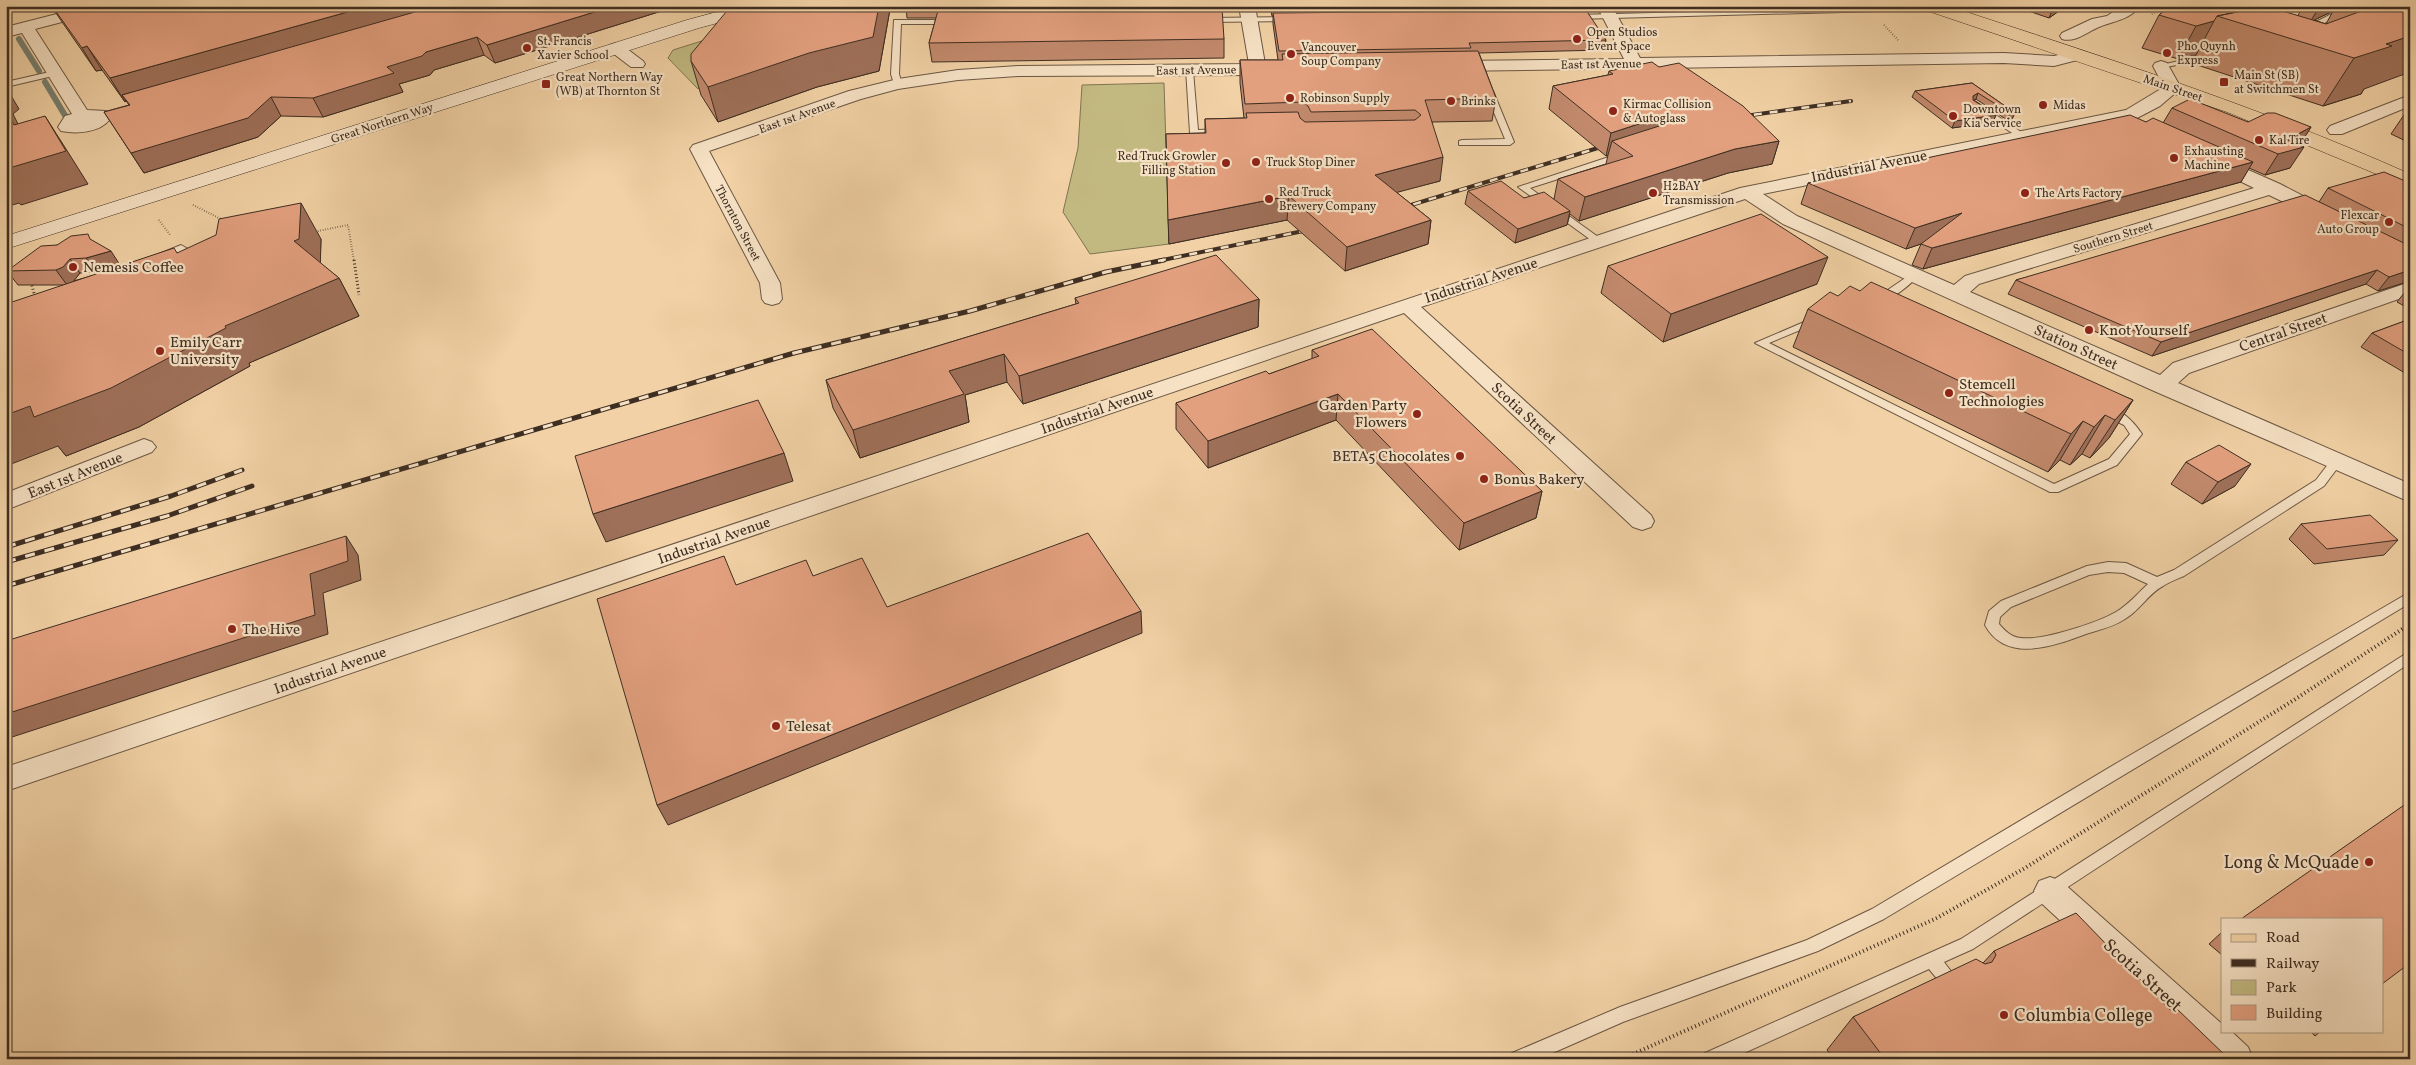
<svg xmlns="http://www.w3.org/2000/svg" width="2416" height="1065" viewBox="0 0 2416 1065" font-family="Vollkorn,serif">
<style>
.green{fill:#c2b981;stroke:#807452}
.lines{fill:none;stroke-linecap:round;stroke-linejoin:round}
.stream{stroke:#768071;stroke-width:6}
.service-casing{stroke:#6b5743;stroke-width:2}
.pedestrian-casing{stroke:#6b5743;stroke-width:2}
.minor-casing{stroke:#6b5743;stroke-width:2}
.secondary-casing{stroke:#3e2e22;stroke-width:1}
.primary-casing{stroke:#3e2e22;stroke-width:1}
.path-far2{stroke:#3e2e22;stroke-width:2;stroke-dasharray:0.5 2;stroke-linecap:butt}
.path-far1{stroke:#3e2e22;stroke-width:3;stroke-dasharray:1 2.5;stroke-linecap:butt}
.path{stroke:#3e2e22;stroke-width:4;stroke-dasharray:1 3;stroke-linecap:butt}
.service{fill:#f6e1c4;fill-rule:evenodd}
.pedestrian{fill:#f6e1c4;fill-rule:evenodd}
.minor{fill:#f6e1c4;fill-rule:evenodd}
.secondary{fill:#f6e1c4;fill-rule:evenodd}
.primary{fill:#f1d1a5;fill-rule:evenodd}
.rail-far1-casing{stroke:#3e2e22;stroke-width:4}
.rail-casing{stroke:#3e2e22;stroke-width:5}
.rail-far1{stroke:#f6e1c4;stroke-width:2.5;stroke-dasharray:8;stroke-linecap:butt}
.rail{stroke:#f6e1c4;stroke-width:3;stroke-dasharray:10;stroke-linecap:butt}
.wall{fill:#c38a6d;stroke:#3e2e22;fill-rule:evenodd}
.shaded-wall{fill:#9f7059;stroke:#3e2e22}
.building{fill:#e3a07f;stroke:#3e2e22}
.poi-dot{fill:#8f2418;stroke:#f6e1c4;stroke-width:2}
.labels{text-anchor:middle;stroke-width:4.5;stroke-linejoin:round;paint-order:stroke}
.far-poi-label{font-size:12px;fill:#3e2e22;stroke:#f6e1c4;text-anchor:start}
.far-street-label{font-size:12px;fill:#3e2e22;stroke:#f6e1c4}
.street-label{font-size:15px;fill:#3e2e22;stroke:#f6e1c4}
.poi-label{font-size:15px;fill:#3e2e22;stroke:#f6e1c4;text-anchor:start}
.near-poi-label{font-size:18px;fill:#3e2e22;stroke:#f6e1c4;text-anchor:end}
.near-street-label{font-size:18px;fill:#3e2e22;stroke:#f6e1c4}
</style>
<rect width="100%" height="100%" fill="#f1d1a5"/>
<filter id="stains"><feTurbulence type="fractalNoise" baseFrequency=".004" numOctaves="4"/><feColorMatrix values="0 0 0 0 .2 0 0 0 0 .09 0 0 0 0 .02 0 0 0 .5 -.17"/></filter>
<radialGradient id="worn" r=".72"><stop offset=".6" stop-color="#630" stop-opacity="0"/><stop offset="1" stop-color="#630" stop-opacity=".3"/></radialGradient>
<!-- green -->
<path class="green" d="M737 30 698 89 668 58 673 50Z
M1164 83 1169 244 1090 254 1063 212 1078 148 1082 85Z"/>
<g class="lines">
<!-- stream -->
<path class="stream" d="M6 15 9 22
M19 39 39 71
M45 82 66 117"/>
<defs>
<path id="service" d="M1929 6 1917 10 1575 19 1571 17 1575 15Z
M2347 6H2357L2311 30 2304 28Z
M1290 17H1293V21L1207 22 1203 20 1207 18Z
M894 20H950L954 22 950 24H901L899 74 902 84 898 86 894 84 891 74Z
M2209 54H2212V58L2161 68 2157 66Z
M1186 69 1193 71 1198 130 1220 129 1223 130V134L1194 136 1190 133Z
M54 71 58 73 57 75 6 87V82Z
M1486 89 1493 91 1514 142 1510 145H1459V141L1462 140 1505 139 1485 91Z
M1978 107H1984L2027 136 2020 138 1978 111Z
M1624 152 1627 153V157L1530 188 1601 239V243H1595L1518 187Z
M1914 272 1919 275C1911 284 1888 304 1876 302V298Z
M1818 316 1823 319 1822 321 1769 343 2054 484 2109 459 2130 434 2124 425 2103 415 2101 412 2103 409C2119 405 2134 422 2142 434L2117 465 2058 492H2050L1755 343Z
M2336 458 2342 462 2324 486 2184 576C2177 579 2169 582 2163 586 2148 594 2140 610 2125 619 2113 627 2099 630 2086 634 2054 646 2006 664 1985 625L1989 611 2001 601 2087 566 2108 562 2126 563 2157 577 2174 570 2316 480 2332 459ZM2108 572 2124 573 2148 584C2137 594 2128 605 2116 612 2097 623 2042 641 2021 638 2011 637 2005 631 1999 624L2000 617 2011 607 2089 575Z
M2410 592V603L1884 919 1818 951 1623 1022 1539 1059H1509L1512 1053 1620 1007 1807 940 1872 909 2122 760Z
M2410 651V663L1973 949 1944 962 1962 986 1960 992 1954 994 1948 992 1929 969 1731 1059H1702L1705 1053 1961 939Z"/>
<path id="pedestrian" d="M181 245 188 249 186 252 154 265 147 261 149 258Z"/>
<path id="minor" d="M88 6H114L112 9 35 29 87 110 106 111 110 119C100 133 76 134 61 131L58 127 65 116 72 114 22 33 6 37V27Z
M1239 6H1255L1265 64 1279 66 1281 69 1279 72 1258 75 1018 76 958 80 898 89 861 99 709 151 780 283 782 299 779 303 772 305 765 303 762 299 760 283 690 149 693 145 849 91 898 79 958 70 1018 66 1249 64Z
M1597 6H1612L1640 58 2004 53 2054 56 2079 50 2085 52 2087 55 2085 58 2054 66 2004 63 1450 71 1444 69 1442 66 1444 63 1450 61 1624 59Z
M2122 6H2140C2130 20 2113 21 2099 27 2087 32 2075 43 2062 39L2060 36 2062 33 2092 19 2107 16Z
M616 43 622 45 643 61 645 64 643 67H631L610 51 608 48 610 45Z
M2161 61 2167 63 2181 88 2160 106 2137 118 1763 194 1797 216 1954 285 1965 276 2254 188 2209 166 2206 162 2209 158H2221L2280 184 2330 210 2333 214 2330 218H2316L2269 195 1979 284 1970 292 2160 375 2173 363 2410 282V295L2189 373 2178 383 2410 484V502L2154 391 1783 224 1745 199 1421 307 1651 515 1654 521 1651 527 1642 530 1633 527 1404 313 6 791V767L1740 188 2126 110 2164 87 2153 66 2155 63Z
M2410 95V106L2342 134H2330L2327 130 2330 126Z
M144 439 152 442 156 447 152 452 6 510V493Z
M2050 877 2061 881 2222 1024V1031H2231L2248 1047 2253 1059H2210L2039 901 2034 891 2039 881Z"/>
<path id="secondary" d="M739 6H767L765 10 699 28 6 249V236L687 20Z"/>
<path id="primary" d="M1923 6H1948C2104 57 2260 107 2410 174V188L2227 112 1925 10Z"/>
</defs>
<!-- service casing -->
<use href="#service" class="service-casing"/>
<!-- pedestrian casing -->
<use href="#pedestrian" class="pedestrian-casing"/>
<!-- minor casing -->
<use href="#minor" class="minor-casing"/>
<!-- secondary casing -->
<use href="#secondary" class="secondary-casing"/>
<!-- primary casing -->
<use href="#primary" class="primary-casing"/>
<!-- path-far2 -->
<path class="path-far2" d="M2152 14 2164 6
M1884 25 1899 41
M193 205 223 220
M159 220 170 235
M313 232 348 225 354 261"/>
<!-- path-far1 -->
<path class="path-far1" d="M354 260 359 295
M31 282 35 297"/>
<!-- path -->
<path class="path" d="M1622 1059 1937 918 2025 868 2294 700 2410 624"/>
<!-- service -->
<use href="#service" class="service"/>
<!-- pedestrian -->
<use href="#pedestrian" class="pedestrian"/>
<!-- minor -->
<use href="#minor" class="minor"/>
<!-- secondary -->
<use href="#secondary" class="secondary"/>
<!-- primary -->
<use href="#primary" class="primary"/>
<defs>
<path id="rail-far1" d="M1738 117 1851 101
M1398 209 1611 144
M1158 261 1313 229"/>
<path id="rail" d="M6 547 171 496 242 470
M6 562 167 516 252 486
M6 586 794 353 970 311 1106 272 1164 260"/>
</defs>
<!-- rail-far1 casing -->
<use href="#rail-far1" class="rail-far1-casing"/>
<!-- rail casing -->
<use href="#rail" class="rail-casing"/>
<!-- rail-far1 -->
<use href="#rail-far1" class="rail-far1"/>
<!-- rail -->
<use href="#rail" class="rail"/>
</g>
<!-- wall -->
<path class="wall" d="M51 6H459L464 10 477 6H667L668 9 495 63 484 55 434 70 430 75 399 84 403 92 323 117 281 116 258 137 144 173 104 112 129 105 126 101 125 102 102 70 96 71Z
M731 6H890V9L879 71 817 87 718 122 701 95 691 61Z
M906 6H1215L1224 39V58L932 62 929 43 936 18H907Z
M1270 6H1581V10L1606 40 1604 50 1479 53 1496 98 1492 121 1432 122 1440 181 1396 192 1431 220 1428 244 1345 271 1287 220 1169 244 1166 134 1205 133V119L1244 118 1240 83V60H1278L1273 24V16H1272Z
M2014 6H2066L2049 18Z
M2165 6H2297L2283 12 2298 16 2302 6H2410L2361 94 2323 106 2191 63 2196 55 2178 59 2142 48 2159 15 2162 12ZM2333 11 2326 24 2314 20Z
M1659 67 1779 141 1772 164 1728 173 1579 221 1570 214 1567 225 1515 243 1465 204 1468 191 1524 198 1554 199 1558 179 1606 164 1608 155 1606 156 1549 109 1553 86 1608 75 1609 71Z
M1972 83 2015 113 2012 119 2007 120 1976 99 1974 100 1996 115 1993 122 1952 128 1912 97 1915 91Z
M2410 106V143L2391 134Z
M2172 108 2248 122 2311 127 2299 145 2290 168 2265 175 2249 168 2241 182 1923 269 1912 265 1921 244 1906 249 1801 204 1808 183 2146 122 2163 123Z
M2410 183V281L2378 291 2366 284 2152 356 2008 294 2016 280 2319 202 2328 188Z
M321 239 320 263 339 278 359 316 249 363 250 366 139 427 66 456 58 446 64 285H18L7 271 57 245 91 240 120 265 95 272 80 273 73 281 177 253Z
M1608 266 1817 284 1663 342 1601 293Z
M2410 287V309L2397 302 2408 288Z
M1860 291 2133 400 2109 438 2090 458 2082 454 2070 465 2060 460 2048 472 1793 347 1808 309 1838 296Z
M1075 298 1259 299 1258 327 1023 404 1007 382 965 395 969 422 860 458 833 408 826 380 1076 304Z
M2410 319V376L2361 347 2372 333Z
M1312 350 1542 491 1536 518 1459 550 1336 420 1208 468 1176 429V403L1269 374 1312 359Z
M2186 462 2235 486 2202 504 2171 484Z
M2301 524 2398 540 2384 555 2314 564 2289 539Z
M2222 932V955L2209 944Z
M1994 951 2170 1010 2229 1059H1834L1827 1050 1853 1017 1983 963Z
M2310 1031H2321L2315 1036Z"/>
<!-- shaded-wall -->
<path class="shaded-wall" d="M369 6H447L122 95 126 101 125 102 110 78Z
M614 6H667L668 9 495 63 487 45Z
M879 6H890V9L879 71 817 87 718 122 708 87Z
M2054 6H2066L2049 18Z
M2248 6H2267L2264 13 2238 14Z
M2278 6H2297L2272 16Z
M2320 6H2336L2333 11 2310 22Z
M2214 21 2196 55 2178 59 2196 26Z
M2410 36V72L2364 89 2361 94 2323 106 2354 58 2386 44Z
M477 37 484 55 434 70 430 75 399 84 403 92 323 117 313 98 387 67 426 52Z
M87 46 102 70 96 71 82 48Z
M6 87 19 109 13 114 22 132 6 136Z
M1978 93 1976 99 1970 102 1973 96Z
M271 97 281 116 258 137 144 173 131 153Z
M2010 113H2015L2012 119 2007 120Z
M1666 115 1660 138 1612 141 1608 155 1606 156 1611 133Z
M1996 115 1993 122 1952 128 1955 121Z
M45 116 66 149 88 184 21 205 19 203 6 207V169Z
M2311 127 2298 148 2304 147 2290 168 2265 175 2287 140Z
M1779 141 1772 164 1728 173 1579 221 1585 197 1735 149Z
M1443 157 1440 181 1372 199 1375 175Z
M2253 162 2241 182 1923 269 1932 248Z
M1289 196 1287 220 1169 244 1168 220Z
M301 203 321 239 320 277 294 241Z
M1570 211 1567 225 1515 243 1518 229Z
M1962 213 1953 233 1906 249 1915 228Z
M1431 220 1428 244 1345 271 1347 247Z
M111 251 120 265 95 272 86 258Z
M1828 257 1817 284 1663 342 1671 314Z
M70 259 80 273 73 282 67 285 56 270Z
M2377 270 2366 284 2152 356 2161 342Z
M2410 270V281L2378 291 2389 277Z
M339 278 359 316 249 363 250 366 139 427 66 456 58 446 6 466V415Z
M1259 299 1258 327 1023 404 1019 376Z
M1004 354 1007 382 965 395 969 422 860 458 853 430 949 371Z
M1338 394 1336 420 1208 468V441Z
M2133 400 2109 438 2090 458 2115 420Z
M2105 415 2082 454 2070 465 2094 427Z
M2083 421 2060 460 2048 472 2071 434Z
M784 453 793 481 606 542 593 514Z
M2251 464 2235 486 2202 504 2218 482Z
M1542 491 1536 518 1459 550 1464 523Z
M346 536 358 555 361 580 323 593 328 634 6 739V714L310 574Z
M1141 611 1142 633 668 825 657 805Z"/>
<!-- building -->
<path class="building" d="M52 6H369L110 78 87 46 82 48Z
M436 6H459L464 10 477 6H614L487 45 477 37 426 52 422 56 387 67 394 73 313 98 271 97 248 118 131 153 104 112 130 105 122 95Z
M731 6H879L873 37 809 53 708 87 691 61V54Z
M1215 6V9L1222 8 1224 39 929 43 939 7Z
M2170 6H2248L2242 11 2217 16 2214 21 2196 26 2159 15Z
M2266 6 2326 24 2375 6H2410V36L2386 44 2392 46 2354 58 2217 16Z
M1586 10 1606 40 1469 43 1471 48 1279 51 1273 13Z
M1478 51 1496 98 1425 100 1443 157 1375 175 1431 220 1347 247 1289 196 1168 220 1166 134 1206 133 1205 119 1247 118 1246 113 1298 112 1300 118 1305 122 1415 120 1421 115 1415 110 1311 112 1308 106 1303 102 1245 104 1240 60H1283L1282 54Z
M1652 62 1659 67 1679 63 1743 106 1779 141 1735 149 1585 197 1558 179 1633 156 1612 141 1675 121 1676 118 1666 115 1611 133 1553 86 1613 74 1609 71Z
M1972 83 2015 113H2010L1978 93 1973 96V100L1996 115 1955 121 1915 91Z
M2190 99 2248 122 2267 113H2275L2311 127 2287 140 2304 147 2278 154 2172 108Z
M6 112H7L14 125 45 116 66 151 6 169Z
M2130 115 2146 122 2153 118 2253 162 1932 248 1921 244 1962 213 1915 228 1808 183Z
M2384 172 2410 183V229L2328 188Z
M1501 181 1524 198 1544 192 1570 211 1518 229 1468 191Z
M2305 195 2410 246V270L2389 277 2377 270 2161 342 2016 280Z
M301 203 299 239 294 241 339 278 225 326 226 328 111 388 34 417 30 406 6 415V304L174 248 177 253 216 235 219 219Z
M1761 214 1828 257 1671 314 1608 266Z
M88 234 90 239 111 251 86 258 70 259 63 267 56 270 7 271 41 246 57 245 71 236Z
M1216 255 1259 299 1019 376 1004 354 949 371 964 394 853 430 826 380 1079 303 1075 298Z
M1871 282 2133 400 2115 420 2105 415 2094 427 2083 421 2071 434 1808 309 1830 292 1838 296 1850 286 1860 291Z
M2410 319V355L2372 333Z
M1372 329 1542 491 1464 523 1338 394 1208 441 1176 403 1266 371 1269 374 1319 356 1312 350Z
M758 400 784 453 593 514 575 456Z
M2219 445 2251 464 2218 482 2186 462Z
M2370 515 2398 540 2327 549 2301 524Z
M1088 533 1141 611 657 805 597 599 724 556 736 585 806 560 813 576 862 558 887 607Z
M346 536 348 561 310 574 315 615 6 714V641Z
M2410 801V963L2382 984V919H2241Z
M2076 913 2170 1010 2175 1007 2229 1059H1885L1853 1017 1976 959 1985 964 1992 962 1996 955 1994 951Z"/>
<!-- markers -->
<g class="poi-dot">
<circle cx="1577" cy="39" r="5"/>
<circle cx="527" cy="48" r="5"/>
<circle cx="2167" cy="53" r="5"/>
<circle cx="1291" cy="54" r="5"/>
<rect x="2219" y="77" width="10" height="10" rx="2.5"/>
<rect x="541" y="79" width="10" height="10" rx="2.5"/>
<circle cx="1290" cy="98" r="5"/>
<circle cx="1451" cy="101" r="5"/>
<circle cx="2043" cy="105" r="5"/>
<circle cx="1613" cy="111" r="5"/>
<circle cx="1953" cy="116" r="5"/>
<circle cx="2259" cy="140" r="5"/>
<circle cx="2174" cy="158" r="5"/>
<circle cx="1256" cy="162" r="5"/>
<circle cx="1226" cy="163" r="5"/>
<circle cx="1653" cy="193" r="5"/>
<circle cx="2025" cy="193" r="5"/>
<circle cx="1269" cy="199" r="5"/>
<circle cx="2389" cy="222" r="5"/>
<circle cx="73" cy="267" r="5"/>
<circle cx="2089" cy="330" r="5"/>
<circle cx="160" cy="351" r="5"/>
<circle cx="1949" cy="393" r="5"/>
<circle cx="1417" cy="414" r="5"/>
<circle cx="1460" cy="456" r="5"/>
<circle cx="1484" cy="479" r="5"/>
<circle cx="232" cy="629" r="5"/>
<circle cx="776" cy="726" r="5"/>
<circle cx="2369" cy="862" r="5"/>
<circle cx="2004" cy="1015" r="5"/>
</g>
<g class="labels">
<!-- far-poi labels -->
<g class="far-poi-label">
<text x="1587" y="36">Open Studios<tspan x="1587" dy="14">Event Space</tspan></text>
<text x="537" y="45">St. Francis<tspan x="537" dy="14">Xavier School</tspan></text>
<text x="2177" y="50">Pho Quynh<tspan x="2177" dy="14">Express</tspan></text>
<text x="1301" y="51">Vancouver<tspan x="1301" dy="14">Soup Company</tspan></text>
<text x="2234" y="79">Main St (SB)<tspan x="2234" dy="14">at Switchmen St</tspan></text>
<text x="556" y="81">Great Northern Way<tspan x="556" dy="14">(WB) at Thornton St</tspan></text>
<text x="1300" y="102">Robinson Supply</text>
<text x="1461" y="105">Brinks</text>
<text x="1623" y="108">Kirmac Collision<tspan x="1623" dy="14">&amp; Autoglass</tspan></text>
<text x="2053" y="109">Midas</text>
<text x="1963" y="113">Downtown<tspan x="1963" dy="14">Kia Service</tspan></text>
<text x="2269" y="144">Kal Tire</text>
<text x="2184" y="155">Exhausting<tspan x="2184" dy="14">Machine</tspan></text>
<text x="1216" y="160" text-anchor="end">Red Truck Growler<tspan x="1216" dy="14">Filling Station</tspan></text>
<text x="1266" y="166">Truck Stop Diner</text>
<text x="1663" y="190">H2BAY<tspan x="1663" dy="14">Transmission</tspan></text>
<text x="1279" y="196">Red Truck<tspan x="1279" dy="14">Brewery Company</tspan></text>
<text x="2035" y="197">The Arts Factory</text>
<text x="2379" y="219" text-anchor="end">Flexcar<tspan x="2379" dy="14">Auto Group</tspan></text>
</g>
<!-- far-street labels -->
<g class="far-street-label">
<text transform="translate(1601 64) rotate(-1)" y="4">East 1st Avenue</text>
<text transform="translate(1196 70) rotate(-1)" y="4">East 1st Avenue</text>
<text transform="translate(2173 88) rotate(19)" y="4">Main Street</text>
<text transform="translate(797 116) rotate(-20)" y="4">East 1st Avenue</text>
<text transform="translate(382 123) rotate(-18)" y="4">Great Northern Way</text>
<text transform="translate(738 223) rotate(62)" y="4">Thornton Street</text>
<text transform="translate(2113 237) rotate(-17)" y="4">Southern Street</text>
</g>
<!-- street labels -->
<g class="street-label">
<text transform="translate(1869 166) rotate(-11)" y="5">Industrial Avenue</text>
<text transform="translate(1481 280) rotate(-18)" y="5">Industrial Avenue</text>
<text transform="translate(2283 332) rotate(-19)" y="5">Central Street</text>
<text transform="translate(2076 347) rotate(24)" y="5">Station Street</text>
<text transform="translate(1097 410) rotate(-19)" y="5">Industrial Avenue</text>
<text transform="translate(1524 413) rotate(43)" y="5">Scotia Street</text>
<text transform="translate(75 475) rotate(-22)" y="5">East 1st Avenue</text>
<text transform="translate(714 540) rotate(-19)" y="5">Industrial Avenue</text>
<text transform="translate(330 670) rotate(-19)" y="5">Industrial Avenue</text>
</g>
<!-- poi labels -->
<g class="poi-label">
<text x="83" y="272">Nemesis Coffee</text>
<text x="2099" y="335">Knot Yourself</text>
<text x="170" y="347">Emily Carr<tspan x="170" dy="17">University</tspan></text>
<text x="1959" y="389">Stemcell<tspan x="1959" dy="17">Technologies</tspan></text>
<text x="1407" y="410" text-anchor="end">Garden Party<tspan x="1407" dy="17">Flowers</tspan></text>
<text x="1450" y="461" text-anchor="end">BETA5 Chocolates</text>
<text x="1494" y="484">Bonus Bakery</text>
<text x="242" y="634">The Hive</text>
<text x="786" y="731">Telesat</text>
</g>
<!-- near-poi labels -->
<g class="near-poi-label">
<text x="2359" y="868">Long &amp; McQuade</text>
<text x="2014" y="1021" text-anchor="start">Columbia College</text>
</g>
<!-- near-street labels -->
<g class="near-street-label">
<text transform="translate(2143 975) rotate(42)" y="6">Scotia Street</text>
</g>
</g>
<!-- margin -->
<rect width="2416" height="1065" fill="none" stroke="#f1d1a5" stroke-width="25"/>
<rect x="8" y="8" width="2401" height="1050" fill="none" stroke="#3e2e22" stroke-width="2.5"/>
<rect x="12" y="12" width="2391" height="1040" fill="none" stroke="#3e2e22"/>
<!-- legend -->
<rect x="2221" y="918" width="162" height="115" fill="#f6e1c4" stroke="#ac9983"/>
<rect x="2231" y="934" width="25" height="8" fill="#f1d1a5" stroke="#ac9983"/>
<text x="2266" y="942" font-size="15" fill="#3e2e22">Road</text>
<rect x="2231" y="959" width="25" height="8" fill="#3e2e22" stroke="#ac9983"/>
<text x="2266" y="968" font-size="15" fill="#3e2e22">Railway</text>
<rect x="2231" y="980" width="25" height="15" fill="#c2b981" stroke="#ac9983"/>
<text x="2266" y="992" font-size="15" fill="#3e2e22">Park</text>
<rect x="2231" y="1005" width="25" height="15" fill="#e3a07f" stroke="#ac9983"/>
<text x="2266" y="1018" font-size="15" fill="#3e2e22">Building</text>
<rect width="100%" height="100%" filter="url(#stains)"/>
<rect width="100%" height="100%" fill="url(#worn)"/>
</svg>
